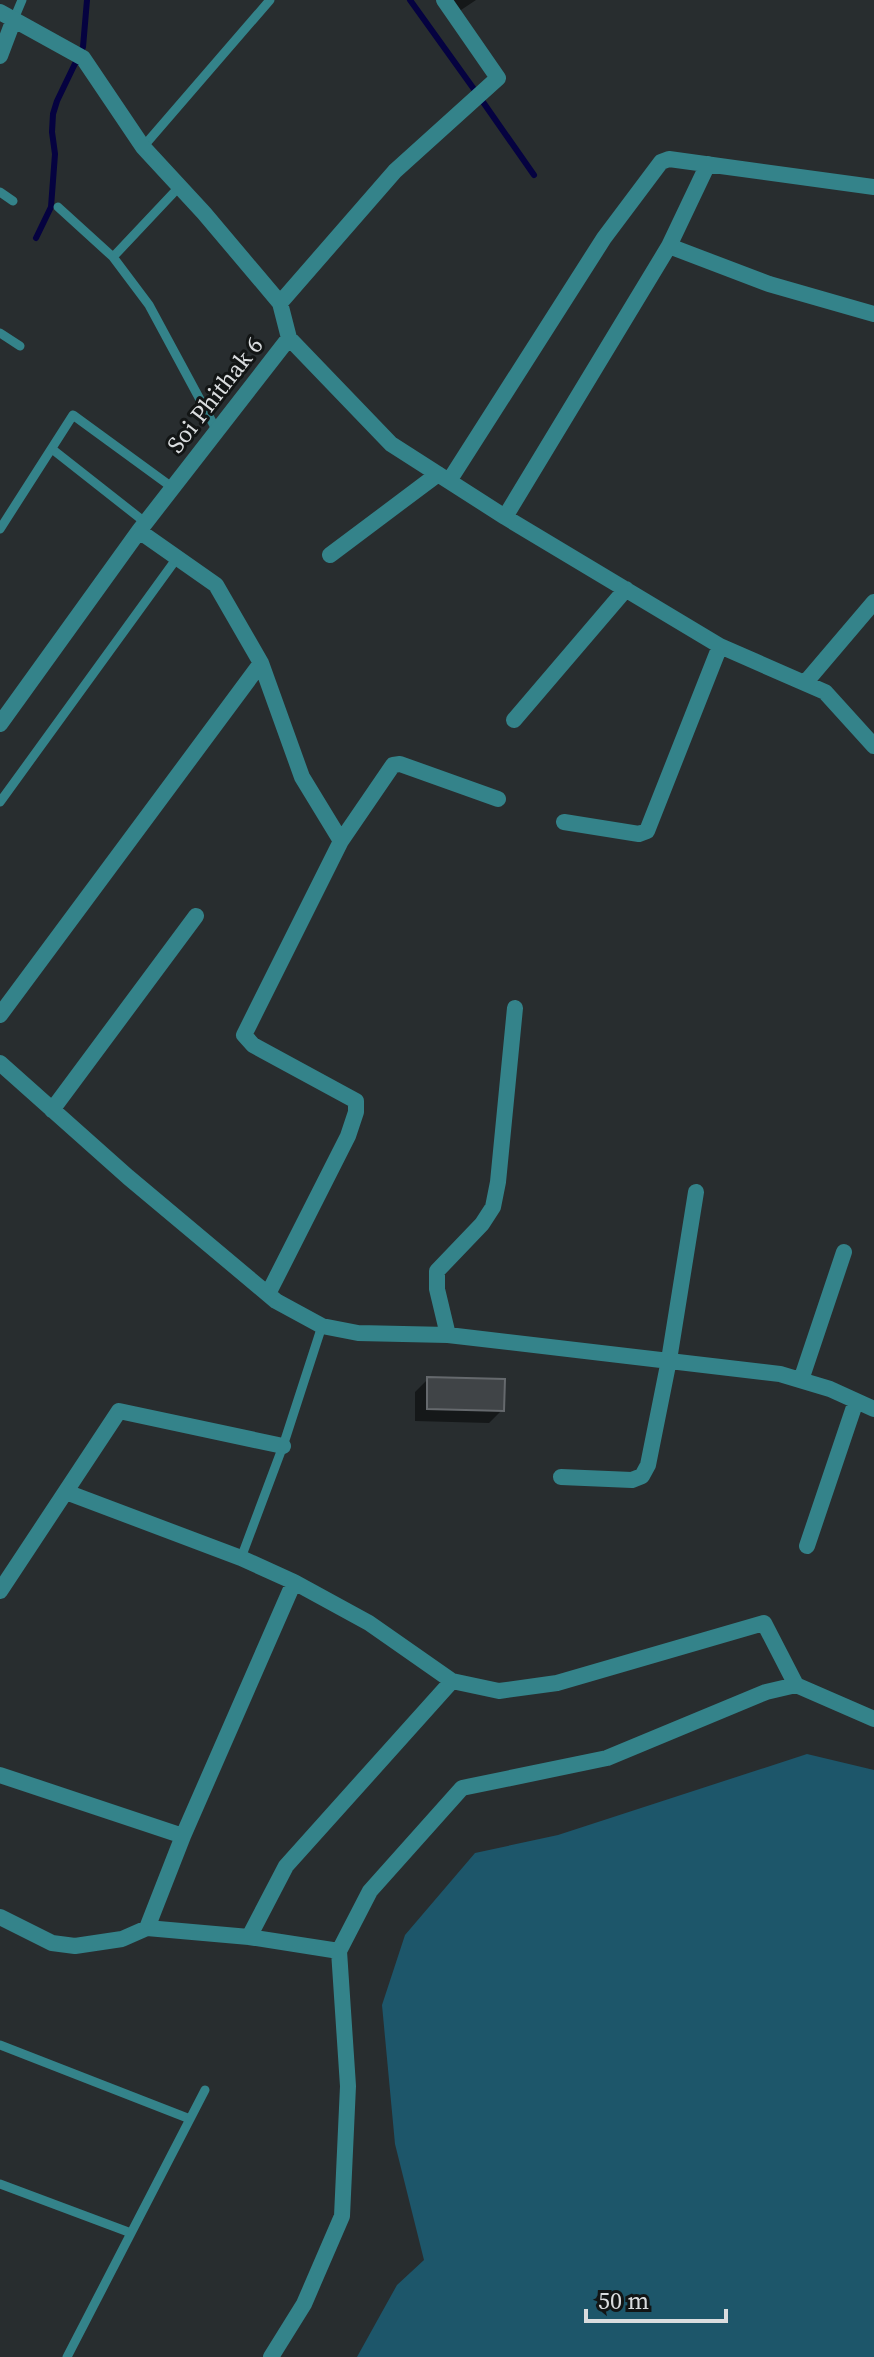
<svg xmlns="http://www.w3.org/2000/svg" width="874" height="2357" viewBox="0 0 874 2357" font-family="'Source Serif 4',serif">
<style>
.green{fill:#1d566a}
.shadow{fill:#0007}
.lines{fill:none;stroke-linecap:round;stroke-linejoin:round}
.stream{stroke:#050240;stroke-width:6}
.building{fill:#404447;stroke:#65696d;stroke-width:2}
.lane{stroke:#34838a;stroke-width:9}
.street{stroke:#34838a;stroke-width:16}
.labels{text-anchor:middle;stroke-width:6;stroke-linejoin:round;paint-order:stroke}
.street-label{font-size:24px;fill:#d9dcde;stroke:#121515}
</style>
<rect width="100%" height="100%" fill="#282d2f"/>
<!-- green -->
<path class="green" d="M807 1754 874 1770V2357H357L397 2285 424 2260 395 2144 382 2005 405 1935 475 1853 558 1835Z"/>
<!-- shadow -->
<path class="shadow" d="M437 0H476L449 18Z
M428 1379 502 1410 489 1423 415 1421V1392Z"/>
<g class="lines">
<!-- stream -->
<path class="stream" d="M410 0 476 92
M483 102 534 175
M36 238 51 207 55 154 52 132 53 114 57 101 83 47 87 0"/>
</g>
<!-- building -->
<path class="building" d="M427 1377 505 1379 504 1411 427 1409Z"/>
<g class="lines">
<!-- lane -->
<path class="lane" d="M14 19 22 0
M143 147 270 0
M179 187 113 257 149 305 217 431
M0 192 13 201
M58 207 113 257
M0 333 20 346
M52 449 146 523
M0 529 73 415 173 488
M0 802 177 558
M241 1558 283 1446 322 1326
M0 2045 190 2119
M0 2184 131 2233
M67 2357 205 2090"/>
<!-- street -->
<path class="street" d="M0 12 83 58 143 147 204 213 280 303
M0 56 14 19
M669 246 769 284 874 314
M289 338 391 444 505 517 720 646 825 692 874 746
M449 481 604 238 661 162 669 159 874 187
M505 517 669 246 708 164
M139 531 216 585 261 663 302 777 341 841 244 1035 253 1045 356 1101V1112L348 1136 268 1294
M330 555 438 474
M805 683 874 602
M514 720 626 589
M0 724 139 531 289 338 280 303 395 171 498 78 444 0
M564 822 639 834 647 831 720 646
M341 841 393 765 400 764 498 799
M0 1015 261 663
M0 1063 128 1177 276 1301 322 1326 358 1333 448 1335 780 1374 830 1389 874 1409
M52 1110 196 916
M448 1335 437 1289V1271L482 1224 493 1207 498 1182 515 1008
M801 1380 844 1252
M561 1477 632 1480 642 1476 648 1465 669 1360 696 1192
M66 1492 241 1558 294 1582 369 1623 452 1681 499 1691 557 1683 764 1623 796 1685
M807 1546 856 1401
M0 1591 119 1411 283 1446
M0 1775 183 1836
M0 1917 52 1943 75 1946 122 1939 147 1928 249 1937 339 1951
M147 1928 183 1836 294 1582
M249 1937 286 1866 452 1681
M271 2357 304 2304 342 2216 348 2086 339 1951 370 1891 462 1788 607 1758 766 1692 796 1685 874 1719"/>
</g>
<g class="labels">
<!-- street labels -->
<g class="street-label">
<text transform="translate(215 395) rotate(-52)" y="8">Soi Phithak 6</text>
</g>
</g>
<!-- scale -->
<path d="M586 2309v12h140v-12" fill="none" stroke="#d9dcde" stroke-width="4"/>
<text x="598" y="2309" font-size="24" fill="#d9dcde" stroke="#121515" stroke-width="6" paint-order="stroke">50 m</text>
</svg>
